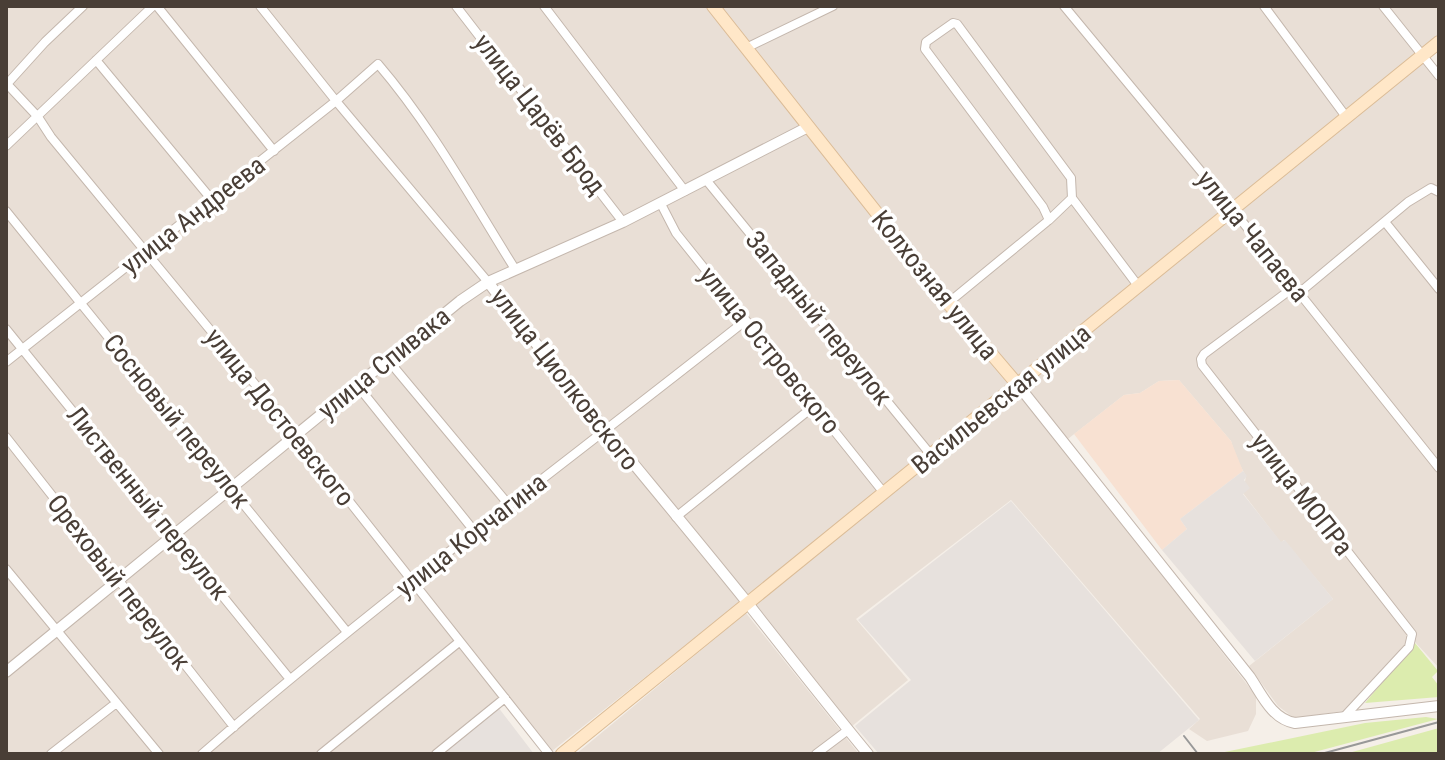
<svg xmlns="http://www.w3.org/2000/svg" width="1445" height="760" viewBox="0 0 1445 760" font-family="'Roboto Condensed',sans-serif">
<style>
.residential{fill:#e9dfd6}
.commercial{fill:#f8e1d2}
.industrial{fill:#e7e1dd}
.green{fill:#dcecae}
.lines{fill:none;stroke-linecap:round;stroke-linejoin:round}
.minor-casing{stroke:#c4b7ad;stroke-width:10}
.tertiary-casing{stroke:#c4b7ad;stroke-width:12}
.secondary-casing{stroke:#dbbc97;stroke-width:14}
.minor{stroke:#fff;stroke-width:8}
.tertiary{stroke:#fff;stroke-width:10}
.secondary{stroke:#ffe7c8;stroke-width:12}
.tram{stroke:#989898;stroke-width:2}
.labels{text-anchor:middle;stroke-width:7;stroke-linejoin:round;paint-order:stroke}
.street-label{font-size:26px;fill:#493e36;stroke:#fff}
</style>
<rect width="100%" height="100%" fill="#f5efe8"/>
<!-- residential -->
<path class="residential" d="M6 6H709L805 126 660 203 490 279 118 579 6 434Z
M720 6H824L749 42Z
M841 6H1379L1418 55 1018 379 753 49Z
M1388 6H1439V37L1424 50Z
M1423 61 1439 81V668L1415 642H1410L1344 711 1294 718 1278 706 1249 666 1333 599 1284 540 1281 543 1243 493 1246 476 1236 458 1231 441 1179 380 1159 381 1140 393 1124 395 1064 442 1020 385Z
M807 130 1013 385 552 751 504 694 431 754H162L59 631 487 285Z
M1017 388 1256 696V714L1248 731 1207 741 1189 729 1200 719 1011 500 856 619 908 680 851 727 750 603Z
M6 440 115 581 6 669Z
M746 613 859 754H576Z
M57 633 157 754H6V674Z"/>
<!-- commercial -->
<path class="commercial" d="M1179 380 1231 441 1243 471 1180 519 1187 529 1162 550 1074 434 1124 395 1140 393 1159 381Z"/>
<!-- industrial -->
<path class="industrial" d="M1243 471 1247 476 1244 480 1250 488 1243 494 1281 542 1285 540 1333 599 1255 661 1162 550 1187 529 1180 519Z
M1011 501 1199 720 1157 754H879L855 726 911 680 858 620Z
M498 707 534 754H440Z"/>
<!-- green -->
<path class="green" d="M1415 643 1438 671 1432 677 1439 686V697L1365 703Z
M1426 717 1438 719 1307 754H1215L1365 723Z
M1439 728V754H1345Z"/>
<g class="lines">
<defs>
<path id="minor" d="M83 6 45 42 7 84 38 117 51 137 296 434 549 754
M157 6 274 151
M260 6 336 101 488 282
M456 6 623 222
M544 6 685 191
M1064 6 1233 210 1439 468
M1264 6 1347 118
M1383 6 1439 76
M746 48 833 6
M96 60 212 200
M6 146 153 6
M707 181 931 455
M661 204 676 233 884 493
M6 211 347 632
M1049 220 1072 198
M1385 222 1439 289
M1294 287 1204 354 1201 359 1202 365 1412 634 1409 647 1344 717
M1299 293 1408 202 1431 188 1439 192
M948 303 1049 220 1043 207 925 49 926 42 953 23 957 24 1071 178 1072 198 1139 287
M6 329 289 678
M388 360 509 505
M6 362 336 101 378 64C432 127 471 199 515 269
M357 385 475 532
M6 437 234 727
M676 517 814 406
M6 569 159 754
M51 754 115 704
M202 754C377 602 563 465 745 321
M321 754 459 642
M436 754 505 698
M816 754 848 730"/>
<path id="tertiary" d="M488 282C571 391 660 494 746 601 786 652 826 703 868 754
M1018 385 1250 677C1262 695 1272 719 1295 723L1439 706
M6 672 460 301 488 282 623 222 808 127"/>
<path id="secondary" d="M713 6 948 303 1018 385
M562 754 1439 42"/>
</defs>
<!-- minor casing -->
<use href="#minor" class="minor-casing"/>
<!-- tertiary casing -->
<use href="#tertiary" class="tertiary-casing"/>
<!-- secondary casing -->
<use href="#secondary" class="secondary-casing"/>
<!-- minor -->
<use href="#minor" class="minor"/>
<!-- tertiary -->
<use href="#tertiary" class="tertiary"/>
<!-- secondary -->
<use href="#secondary" class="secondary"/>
<!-- tram -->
<path class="tram" d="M1184 736 1198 754
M1321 754 1439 722"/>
</g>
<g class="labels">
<!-- street labels -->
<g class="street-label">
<text transform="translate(540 114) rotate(52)" y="9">улица Царёв Брод</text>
<text transform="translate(193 215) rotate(-38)" y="9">улица Андреева</text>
<text transform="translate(1253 236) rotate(51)" y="9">улица Чапаева</text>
<text transform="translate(935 285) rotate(51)" y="9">Колхозная улица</text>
<text transform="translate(819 318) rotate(51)" y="9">Западный переулок</text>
<text transform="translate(770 350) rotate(51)" y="9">улица Островского</text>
<text transform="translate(384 363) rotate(-39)" y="9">улица Спивака</text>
<text transform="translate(565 379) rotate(52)" y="9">улица Циолковского</text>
<text transform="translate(1001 399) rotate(-39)" y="9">Васильевская улица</text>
<text transform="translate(280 417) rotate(51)" y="9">улица Достоевского</text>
<text transform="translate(177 421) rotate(51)" y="9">Сосновый переулок</text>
<text transform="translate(1302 494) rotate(52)" y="9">улица МОПРа</text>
<text transform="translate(148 503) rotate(51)" y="9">Лиственный переулок</text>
<text transform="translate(471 535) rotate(-38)" y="9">улица Корчагина</text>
<text transform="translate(119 582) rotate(52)" y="9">Ореховый переулок</text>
</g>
</g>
<!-- border -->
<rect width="1445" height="760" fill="none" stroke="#493e36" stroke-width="16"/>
</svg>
